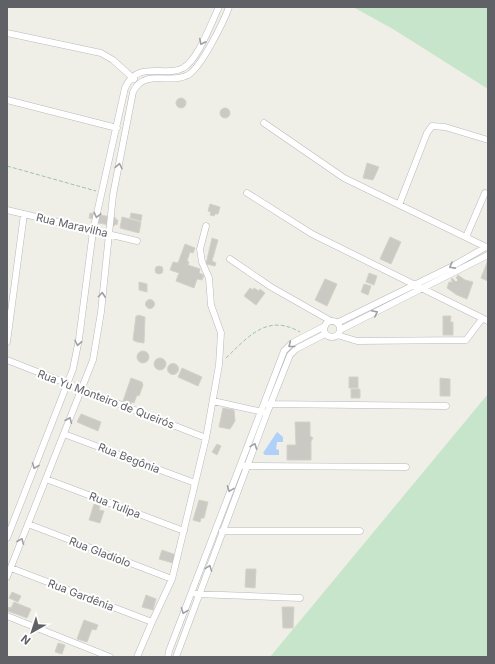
<svg xmlns="http://www.w3.org/2000/svg" width="495" height="664" viewBox="0 0 495 664" font-family="Inter,sans-serif">
<style>
.green{fill:#c6e5ca}
.water{fill:#aed0f9}
.building{fill:#cbc9c4;stroke:#d4d1c6}
.lines{fill:none;stroke-linecap:round;stroke-linejoin:round}
.minor-casing{stroke:#b7b9bd;stroke-width:7}
.path{stroke:#9ec3ad;stroke-width:1;stroke-dasharray:4 2;stroke-linecap:butt}
.minor{stroke:#fff;stroke-width:6}
.oneway{stroke:#9fa0a3}
.labels{text-anchor:middle;stroke-width:4;stroke-linejoin:round;paint-order:stroke}
.street-label{font-size:11px;fill:#5f6166;stroke:#fff}
</style>
<rect width="100%" height="100%" fill="#f0efe7"/>
<!-- green -->
<path class="green" d="M353 7H488V89L393 29Z
M488 394V657H270Z"/>
<!-- water -->
<path class="water" d="M277 432 283 437V442H277L276 449 279 450V455H265L263 453Z"/>
<!-- building -->
<path class="building" d="M176 103a5 5 0 1 1 10 0a5 5 0 1 1-10 0Z
M220 113a5 5 0 1 1 10 0a5 5 0 1 1-10 0Z
M367 163 379 167 373 180 363 178Z
M210 204 220 207 218 214H215L214 216 210 215 211 212 208 211Z
M90 213 116 218V220H118L117 225 115 224 114 226 94 222V219L89 218Z
M131 213 142 215 141 221 130 218Z
M122 217 141 222 139 233 120 228Z
M390 237 401 242 391 264 380 259Z
M212 238 218 240 212 261 216 263 215 266 206 264Z
M185 244 195 248 193 253 190 252 187 261 189 262 188 265 200 269 199 273 204 275 202 280 197 279 194 288 176 281 179 273 170 270 173 262 178 263Z
M488 260V281L481 278Z
M155 270a4 4 0 1 1 8 0a4 4 0 1 1-8 0Z
M369 273 377 276 374 285 366 282Z
M458 275 465 280 473 282 467 299 457 295 447 288 449 282H453L451 280 452 278 456 282 458 280 456 278Z
M325 279 337 284 327 306 315 300Z
M139 282 147 284V292L139 290Z
M364 284 371 286 368 295 361 292Z
M250 288 253 290 254 288 259 291 260 289 265 293 256 305 244 296Z
M145.5 304a4.5 4.5 0 1 1 9 0a4.5 4.5 0 1 1-9 0Z
M138 315 145 317 144 343 137 342 133 340 136 316H138Z
M443 316H451L450 322H453V335H443Z
M137 357a6 6 0 1 1 12 0a6 6 0 1 1-12 0Z
M154 364a6 6 0 1 1 12 0a6 6 0 1 1-12 0Z
M167.5 369a5.5 5.5 0 1 1 11 0a5.5 5.5 0 1 1-11 0Z
M182 368 202 377 198 386 178 377Z
M349 377H358V388H349Z
M131 378 142 382 143 385 139 396 137 395 134 403 132 402 131 404 123 401Z
M440 378 450 379V396H440Z
M351 389H360V398H351Z
M223 408 234 410 235 421 230 429 219 427Z
M81 414 101 422 98 431 77 422Z
M295 422H310V436L313 438 311 441V460H287V445H296Z
M217 444 221 446 217 455 212 452Z
M199 500 208 502 204 518H201L200 522 193 520Z
M94 504 100 506 99 510 104 511 100 523 89 520Z
M162 550 176 555 173 563 159 559Z
M246 569H256L255 588 245 587Z
M12 592 21 596 18 602 9 598Z
M146 595 156 599 153 610 142 607Z
M14 602 31 609 27 618 8 611 9 607 11 608Z
M282 607H294L293 628H283Z
M84 620 98 625 96 630 92 629 87 642 77 639Z
M58 643 65 645 62 654 55 652Z"/>
<g class="lines">
<defs>
<path id="minor" d="M7 33 101 53 113 60 134 79
M7 100 117 128
M264 123 344 178 488 248
M247 193 312 234 488 321
M399 205 427 133 432 126 445 127 488 140
M7 210 137 241
M466 237 485 193
M230 259 271 287 331 321
M324 329a8 8 0 1 1 16 0a8 8 0 1 1-16 0Z
M337 323 451 267 486 247
M340 330 488 255
M337 335 357 341 466 340 482 319
M7 342 24 214
M7 360 206 438
M213 401 263 412
M268 404 446 406
M64 434 195 483
M243 466 406 467
M46 479 184 531
M28 524 172 579
M222 531H360
M7 538 73 369 79 339 93 231 125 88C137 59 166 78 183 68 198 60 211 23 219 7
M11 568 152 622
M7 577 93 360 101 312 113 195 133 92C144 68 171 85 188 75 201 68 224 21 229 7
M196 594 300 598
M7 616 110 657
M137 657 152 622 172 579 206 438 219 365 221 333 211 305 209 278 202 262 200 249 206 226
M168 657 169 651 284 351 292 343 325 326
M176 657 267 413 290 355 296 349 325 334"/>
</defs>
<!-- minor casing -->
<use href="#minor" class="minor-casing"/>
<!-- path -->
<path class="path" d="M7 166 96 191
M226 358C248 337 267 313 300 332"/>
<!-- minor -->
<use href="#minor" class="minor"/>
</g>
<!-- one-way arrows -->
<defs><path id="oneway-chevron" d="M-2-3.5L2.5 0L-2 3.5" fill="none" stroke-width="1.6" stroke-linecap="round" stroke-linejoin="round"/></defs>
<g class="oneway">
<use href="#oneway-chevron" transform="translate(202 42) rotate(117)"/>
<use href="#oneway-chevron" transform="translate(119 166) rotate(-79)"/>
<use href="#oneway-chevron" transform="translate(97 215) rotate(104)"/>
<use href="#oneway-chevron" transform="translate(452 266) rotate(152)"/>
<use href="#oneway-chevron" transform="translate(102 295) rotate(-85)"/>
<use href="#oneway-chevron" transform="translate(375 313) rotate(-27)"/>
<use href="#oneway-chevron" transform="translate(78 343) rotate(101)"/>
<use href="#oneway-chevron" transform="translate(291 345) rotate(142)"/>
<use href="#oneway-chevron" transform="translate(69 420) rotate(-67)"/>
<use href="#oneway-chevron" transform="translate(254 446) rotate(-70)"/>
<use href="#oneway-chevron" transform="translate(35 466) rotate(112)"/>
<use href="#oneway-chevron" transform="translate(230 489) rotate(111)"/>
<use href="#oneway-chevron" transform="translate(21 541) rotate(-68)"/>
<use href="#oneway-chevron" transform="translate(209 568) rotate(-69)"/>
<use href="#oneway-chevron" transform="translate(184 611) rotate(111)"/>
</g>
<g class="labels">
<!-- street labels -->
<g class="street-label">
<text transform="translate(72 225) rotate(13)" y="4">Rua Maravilha</text>
<text transform="translate(106 399) rotate(21)" y="4">Rua Yu Monteiro de Queirós</text>
<text transform="translate(129 458) rotate(21)" y="4">Rua Begônia</text>
<text transform="translate(115 505) rotate(21)" y="4">Rua Tulipa</text>
<text transform="translate(100 552) rotate(21)" y="4">Rua Gladíolo</text>
<text transform="translate(81 595) rotate(21)" y="4">Rua Gardênia</text>
</g>
</g>
<!-- border -->
<rect width="495" height="664" fill="none" stroke="#5f6166" stroke-width="16"/>
<!-- north arrow -->
<g transform="translate(32 632) rotate(219)" stroke="#ffffff" stroke-width="3" paint-order="stroke">
<path d="M0-3L7 15L0 10L-7 15Z" fill="#5f6166"/>
<text y="-6" font-size="11" font-weight="bold" text-anchor="middle" fill="#5f6166">N</text>
</g>
</svg>
